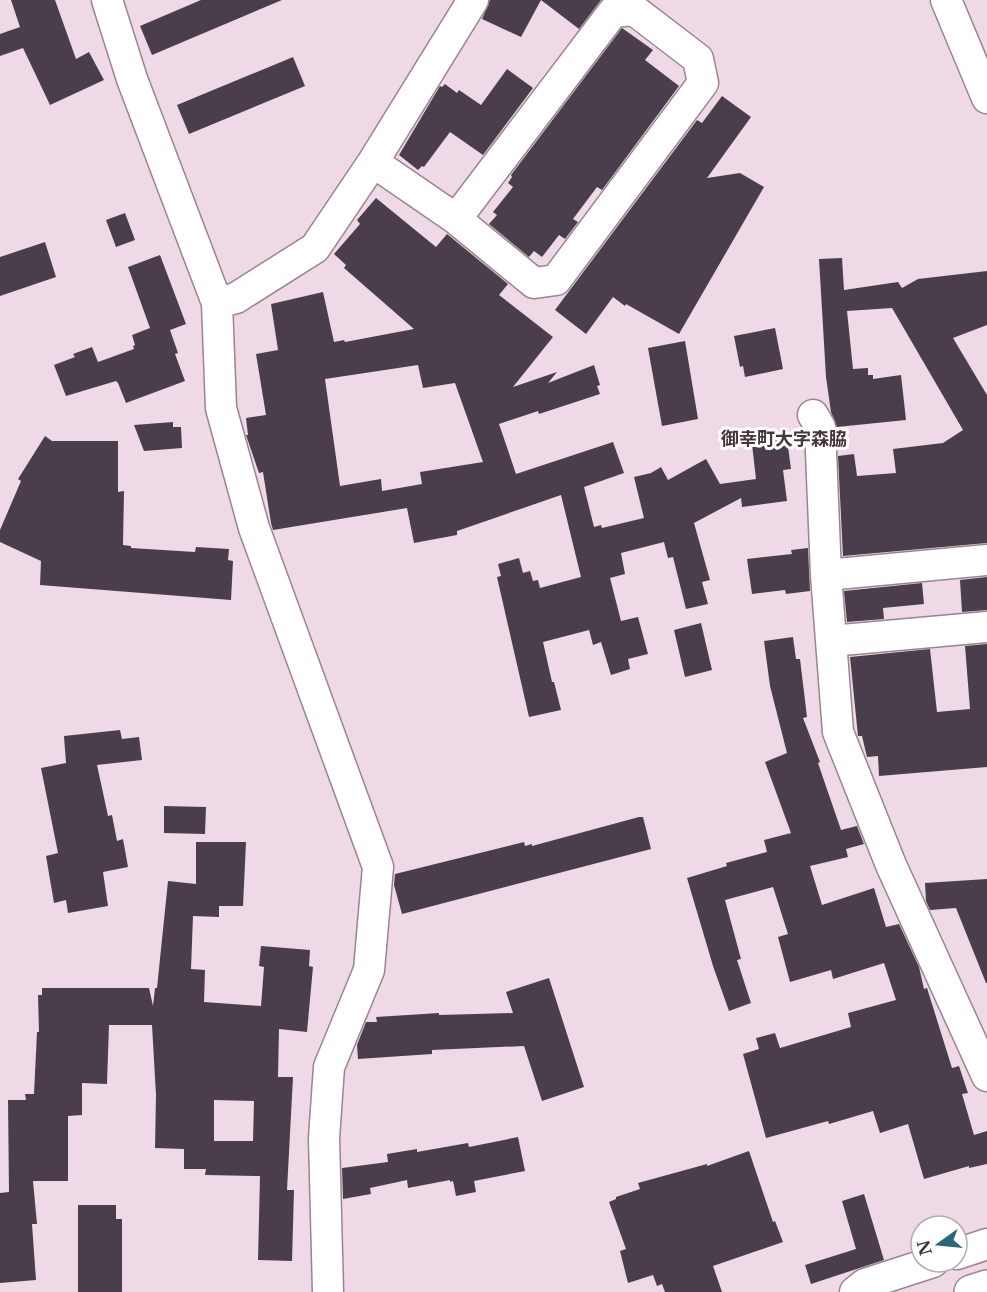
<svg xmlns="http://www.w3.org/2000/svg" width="987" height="1292" viewBox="0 0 987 1292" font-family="'Libre Baskerville','Noto Sans JP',serif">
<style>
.building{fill:#4a3e4d;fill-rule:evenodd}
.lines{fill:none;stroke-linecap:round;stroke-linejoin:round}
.minor-casing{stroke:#9a8490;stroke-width:33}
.secondary-casing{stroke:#9a8490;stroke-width:36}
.minor{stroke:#fff;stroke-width:30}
.secondary{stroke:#fff;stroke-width:33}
.labels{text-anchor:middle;stroke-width:6;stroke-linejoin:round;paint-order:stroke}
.quarter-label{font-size:18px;font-weight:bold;fill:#46343e;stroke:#fff}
</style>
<rect width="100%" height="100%" fill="#f0d9e6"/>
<!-- building -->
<path class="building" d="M11 0H55L76 59 89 52 104 80 50 105 23 48 0 56V34L20 27Z
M201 0H282L152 55 140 26Z
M490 0H601L579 29 541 0 521 37 482 19Z
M622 28 653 50 645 60 679 86 602 190 597 187 573 219 578 222 565 239 559 235 542 257 534 251 529 257 489 224 497 215 493 212 513 187 508 183 512 177 511 175Z
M293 57 305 86 189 134 177 105Z
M507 69 533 88 483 155 450 132 424 167 422 166 418 170 399 155 440 86 442 87 445 84 457 93 459 90 481 105Z
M722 96 751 117 707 178 740 173 764 187 679 334 626 304 625 306 613 297 586 334 555 310 697 120 702 123Z
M376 198 436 247 447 234 508 284 499 295 553 337 513 387 557 372 548 383 594 365 600 385 597 386 600 394 539 414 538 411 499 424 516 474 613 442 624 473 584 487 594 527 601 525 602 528 644 518 634 477 651 473 661 467 668 480 706 459 720 484 756 479 752 444 787 439 791 469 783 470 787 501 742 507 741 498 694 523 710 580 702 582 708 604 686 609 673 557 668 558 664 542 621 553 625 574 610 578 621 621 638 617 648 654 628 659 630 669 611 675 601 642 593 645 589 630 543 642 552 682H554L561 710 529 717 497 577 501 576 498 564 519 558 523 573 530 571 533 581 538 580 540 588 581 577 561 495 457 531V535L414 543 407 508 273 530 271 523 263 472 259 473 246 435H248L246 418 266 415 256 354 278 350 271 304 323 292 334 342 344 340 345 342 414 329 344 268 346 265 334 254 360 224 357 220ZM418 365 423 388 455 383 483 462 420 472 422 484 382 491 381 479 340 486 325 379Z
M125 213 135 240 116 247 106 220Z
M45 242 56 277 0 296V257Z
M160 255 186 324 170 330 178 353 175 354 185 381 126 403 118 383 116 381 66 396 54 365 75 357 73 354 92 347 98 362 134 349 133 346 135 345 132 335 150 328 128 267Z
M842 258 844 290 898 282 902 288 918 279 987 271V325L953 338 987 395V543L843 556 838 456 854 454 857 476 896 473 893 449 943 443 963 430 892 308 847 311 853 369 868 368V375H873V379L901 375 906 420 837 427 831 412 826 377 819 259Z
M775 328 783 369 745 377 743 366 740 367 734 336Z
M685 341 698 419 662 426 648 348Z
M173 422V427H181L182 448 144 451 134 425Z
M45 436 52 441H118V492L124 491 123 545 131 546V548L195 552 196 547 229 549 228 560 233 561 231 600 40 585 41 561 0 542V530L21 481 18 479Z
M808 548 810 591 786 594 785 590 752 594 747 559 792 554 791 550Z
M987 577V610L962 612 960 580Z
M922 583 924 604 883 608 884 619 847 622 844 591Z
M701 623 712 670 685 677 674 630Z
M793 637 796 659H800L807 717 803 718 820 762 818 763 841 830 857 826 864 844 846 849 848 857 810 866 822 905 874 888 886 927 899 924 919 967 924 989 927 988 952 1068 959 1066 968 1093 962 1094 974 1135 987 1131V1164L969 1168V1166L924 1179 908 1124 880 1133 873 1111 829 1124 828 1121 766 1138 743 1054 759 1049 756 1038 775 1033 780 1048 851 1027 848 1013 896 1000 884 963 833 979 831 970 790 982 778 937 788 934 773 887 725 900 741 959 737 960 751 1003 729 1011 713 966 687 878 727 866 726 863 767 852 764 840 791 833 765 762 787 753 770 686 764 641Z
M987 644V767L879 776 878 756 867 757 862 736H858L850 657 930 649 937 712 970 709 965 646Z
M120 730 122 739 139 737 142 760 97 765 108 816 112 815 117 841 123 839 128 867 103 872 108 906 68 913 66 900 54 903 46 856 58 853 41 768 66 763 64 736Z
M164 806 206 807 205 834 164 833Z
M639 817H643L651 849 402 914 394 885 395 874 524 842 525 846 532 844V846Z
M196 842H246L243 906H219V917L193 916 191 969 205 970 204 1002 261 1006 264 967 259 966 261 946 310 950 309 966 313 967 307 1032 279 1029 278 1077H293L287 1190H294L292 1261 258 1260 260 1176 205 1175 206 1169H184V1149L155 1148 156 1095 152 1025H109L107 1084 82 1083V1115L68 1116V1181H33L37 1224H32L36 1280 0 1283V1193L9 1192 8 1100H26L25 1094H34L37 1032H39L38 995H42V988H149L153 1006 155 988H157L168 881 196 884ZM214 1100 254 1101 253 1141H214Z
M987 879V983H986L956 908 930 910 926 901 925 883Z
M549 978 584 1087 542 1101 524 1046 432 1050V1054L358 1059 357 1045 366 1022H377L376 1017 439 1013V1015L513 1013 506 992Z
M518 1137 525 1171 474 1181 476 1192 456 1196 453 1181 450 1182V1180L408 1188 407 1180 370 1188 371 1194 343 1199 342 1168 388 1162 387 1154 417 1149V1152L468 1143 469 1147Z
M749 1151 773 1222 775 1221 783 1242 713 1266 722 1292H665L662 1284 657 1286 653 1275 628 1283 620 1251 626 1249 609 1202 616 1199V1197L640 1189 638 1183 707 1164V1166Z
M864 1194 884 1260 811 1284 805 1265 856 1249 842 1201Z
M78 1205H116V1219H122V1292H78Z"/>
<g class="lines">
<defs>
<path id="minor" d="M107 0 132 79 217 303 221 408 254 528 378 867 369 970 329 1067 324 1138 328 1292
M946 0 987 98
M373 162 456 219 534 283 556 280 703 83 698 59 634 10 613 12 456 219
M217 303 236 298 315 248 373 162 473 0
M813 415 820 427 826 575 838 732 891 865 987 1076
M826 575 987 560
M831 641 987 627
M957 1254 987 1244
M855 1292 865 1284 933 1262"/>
<path id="secondary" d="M971 1292 987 1287"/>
</defs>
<!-- minor casing -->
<use href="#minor" class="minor-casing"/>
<!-- secondary casing -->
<use href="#secondary" class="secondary-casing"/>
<!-- minor -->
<use href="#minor" class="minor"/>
<!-- secondary -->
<use href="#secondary" class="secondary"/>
</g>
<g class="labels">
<!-- quarter labels -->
<g class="quarter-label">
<text x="784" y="445">御幸町大字森脇</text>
</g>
</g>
<!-- north arrow -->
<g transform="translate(939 1244) rotate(255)"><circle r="28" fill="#ffffff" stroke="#b0adaf" stroke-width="1.5"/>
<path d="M0-4.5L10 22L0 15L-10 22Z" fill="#28667c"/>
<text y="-9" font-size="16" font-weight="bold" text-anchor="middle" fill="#3a3136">N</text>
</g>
</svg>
